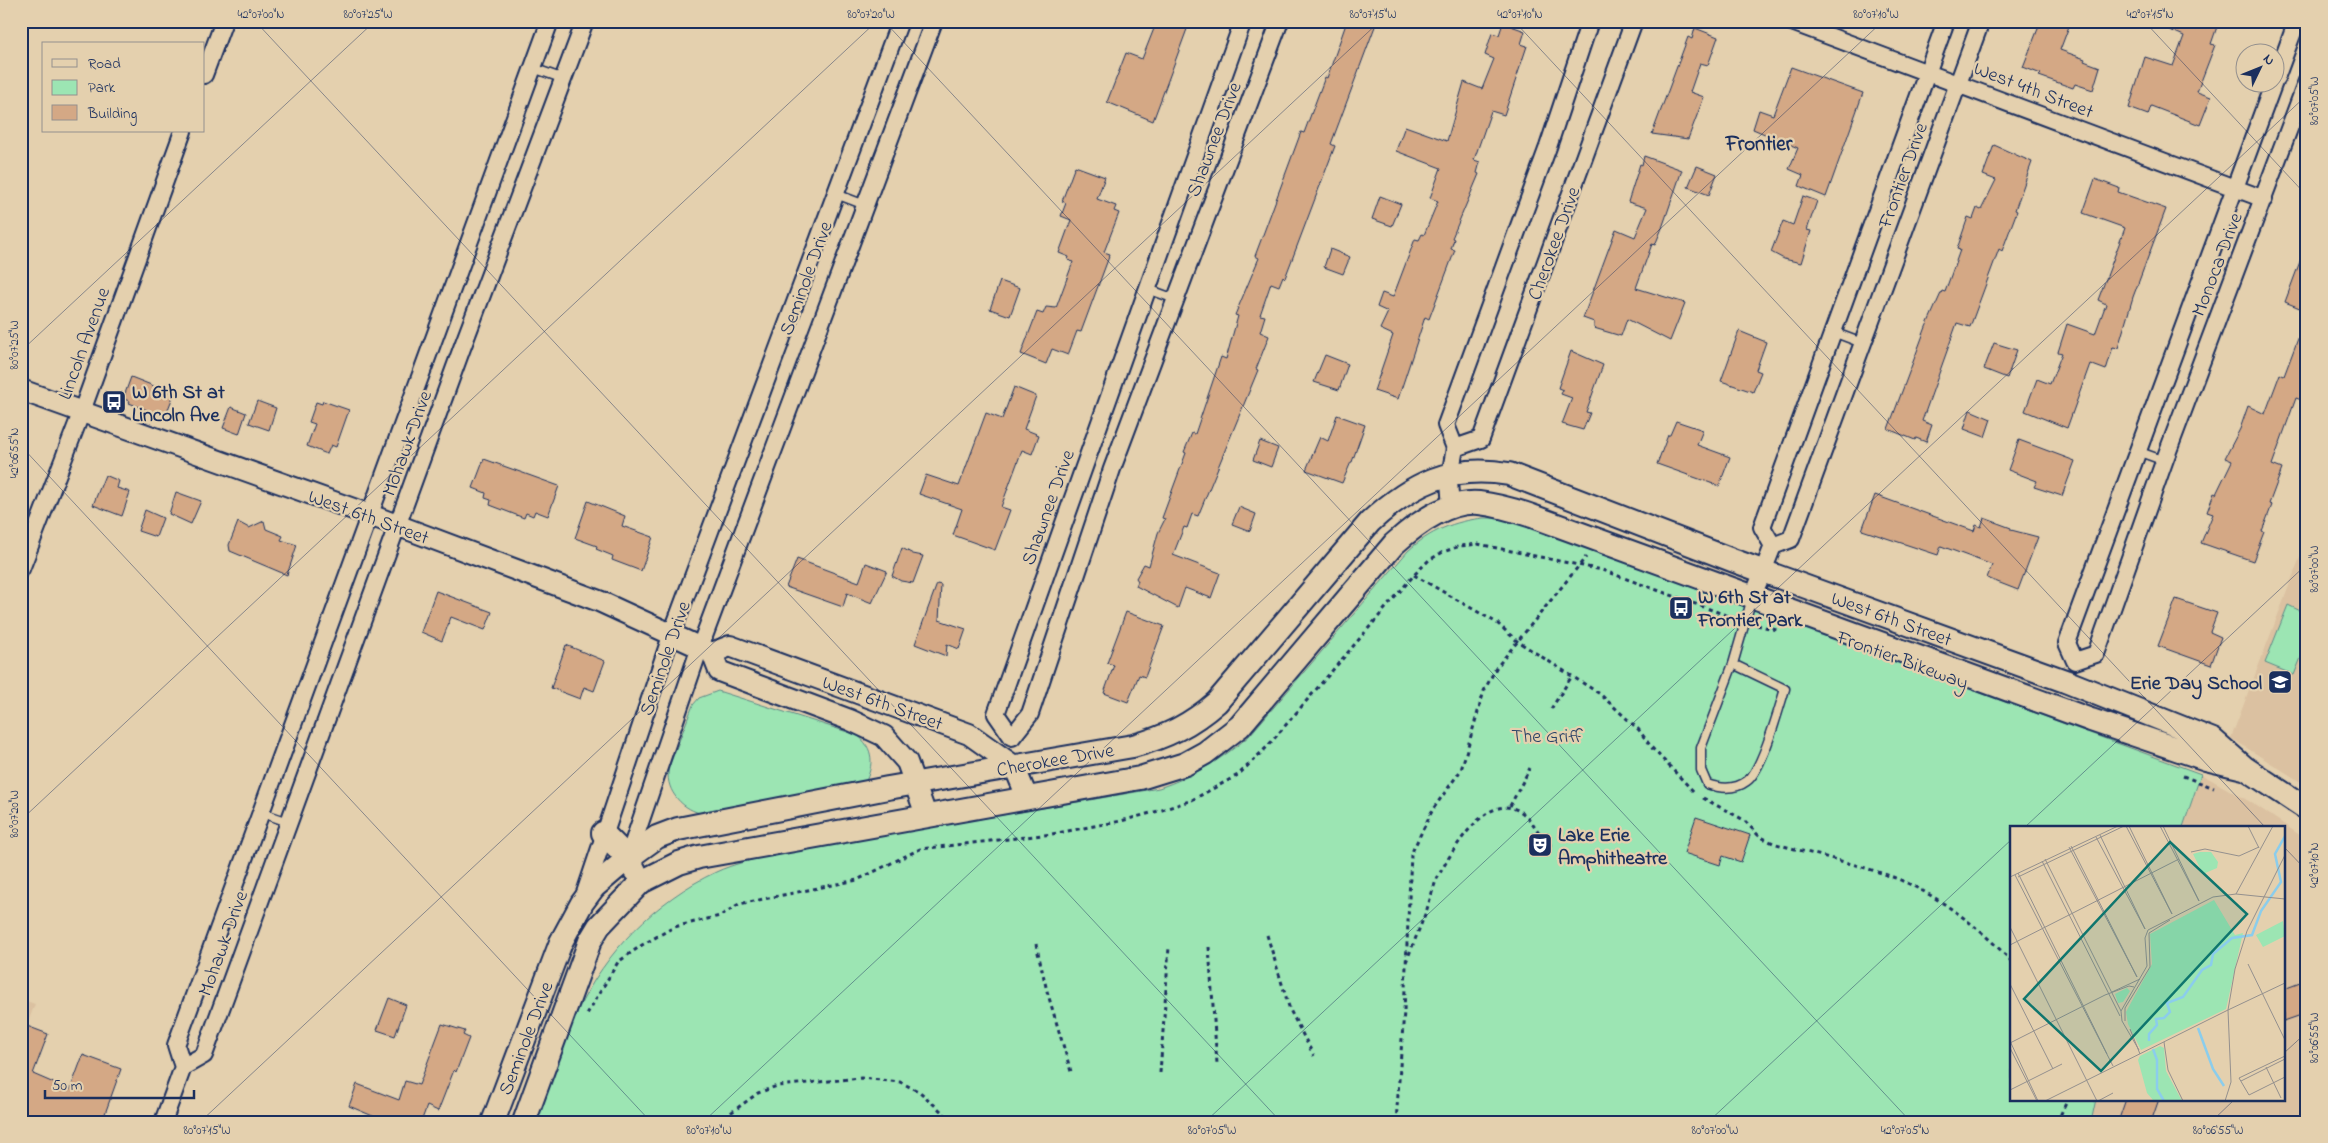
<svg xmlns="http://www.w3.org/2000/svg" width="2328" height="1143" viewBox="0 0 2328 1143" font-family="'Indie Flower',sans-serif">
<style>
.built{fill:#dbc1a1}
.green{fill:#9ce5b3;stroke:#5c8a88}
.building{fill:#d4a885;stroke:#1b2f5e}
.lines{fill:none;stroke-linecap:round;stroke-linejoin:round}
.service-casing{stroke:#1b2f5e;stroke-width:11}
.minor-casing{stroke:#1b2f5e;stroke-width:20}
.tertiary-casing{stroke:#1b2f5e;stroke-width:24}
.secondary-casing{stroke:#1b2f5e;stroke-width:26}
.path{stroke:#1b2f5e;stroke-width:3;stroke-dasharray:4 4;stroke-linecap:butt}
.service{stroke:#e4d0ae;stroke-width:8}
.minor{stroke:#e4d0ae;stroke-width:16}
.tertiary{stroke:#e4d0ae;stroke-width:20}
.secondary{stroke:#e4d0ae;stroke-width:22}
.ticks{fill:none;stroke:#1b2f5e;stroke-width:1;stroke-opacity:0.45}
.labels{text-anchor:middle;stroke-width:4.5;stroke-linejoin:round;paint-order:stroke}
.street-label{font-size:20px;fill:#1b2f5e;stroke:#e4d0ae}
.poi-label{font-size:20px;font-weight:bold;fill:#1b2f5e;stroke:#e4d0ae;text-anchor:start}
.park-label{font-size:20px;fill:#284166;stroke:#e4d0ae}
.neighbourhood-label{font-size:21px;font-weight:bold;fill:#1b2f5e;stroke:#e4d0ae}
.inset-river{fill:none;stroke:#8bcdec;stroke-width:2.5}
.inset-road{fill:none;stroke:#94908e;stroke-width:1}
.view{fill:#0f766e;fill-opacity:0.15;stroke:#0f766e;stroke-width:2.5}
.inset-edge{fill:none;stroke:#1b2f5e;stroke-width:2.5}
.neatline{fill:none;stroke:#1b2f5e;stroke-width:2}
.ticks-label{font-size:12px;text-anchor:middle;fill:#1b2f5e}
</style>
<rect width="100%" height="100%" fill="#e4d0ae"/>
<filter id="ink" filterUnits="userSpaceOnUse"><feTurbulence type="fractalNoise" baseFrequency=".02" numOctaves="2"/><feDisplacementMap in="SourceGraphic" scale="10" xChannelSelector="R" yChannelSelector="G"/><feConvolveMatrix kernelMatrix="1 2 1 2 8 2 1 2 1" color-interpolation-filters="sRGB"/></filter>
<g filter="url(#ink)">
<!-- built -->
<path class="built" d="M2307 539V786L2231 738Z
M2201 774 2254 804 2307 840V1122H2091L2096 1099H2284V827H2183Z
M21 999 35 1004 21 1040Z"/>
<!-- green -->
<path class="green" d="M1484 518H1501L1519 523 2201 774 2183 827H2012V1099H2096L2091 1122H535C549 1085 560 1047 577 1012 605 952 656 900 716 872 733 864 752 860 770 855L1159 788C1194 776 1221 760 1249 736L1408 551C1430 531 1454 521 1484 518Z
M2288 605 2307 614V643L2294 675 2265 663Z
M718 691 857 735C874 748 874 765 865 783L700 813C680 808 664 788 669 767L693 705 699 698Z"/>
<!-- building -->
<path class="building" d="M1157 21H1190L1153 121 1107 102 1126 53 1142 59Z
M1347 21H1377L1331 144 1335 146 1285 278 1283 276 1279 286 1271 283 1260 315 1265 316 1260 332 1269 336 1256 369 1258 370 1198 516 1192 514 1187 528 1184 527 1173 555 1220 573 1211 598 1185 588 1178 608 1136 586 1138 581 1136 578 1144 564 1149 566 1158 533 1165 519 1162 518 1186 453 1184 452 1192 433 1195 434 1221 357 1226 359 1238 316 1235 315 1259 258 1255 256 1264 232 1301 132 1304 133 1325 77 1327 78Z
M2041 21H2071L2060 50 2085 59 2084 61 2100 67 2093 90 2075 84 2073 88 2039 76 2041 74 2023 67Z
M2149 21H2219L2211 44 2215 45 2197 92 2211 97 2200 125 2151 106 2148 115 2129 108 2145 57 2173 66 2184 36Z
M1503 23 1525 31 1521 44 1527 46 1504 115 1491 111 1474 160 1480 162 1477 173 1479 174 1452 238 1454 239 1451 249 1455 250 1429 319 1425 317 1398 399 1374 391 1393 335 1380 329 1388 312 1377 307 1382 293 1393 297 1415 239 1419 240 1422 234 1424 235 1438 201 1430 198 1441 168 1396 151 1405 126 1447 141 1464 82 1482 89 1494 59 1485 55 1492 33 1499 35Z
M1695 28 1718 37 1708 65 1700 63 1690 92 1704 97 1688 139 1652 134 1688 37 1692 39Z
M1791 67 1863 93 1826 197 1799 186 1803 175 1789 169 1798 148 1753 129 1759 110 1773 115Z
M1994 145 2032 162 2015 210 2017 211 2002 251 1999 249 1970 327 1957 323 1922 421 1932 425 1926 442 1916 438 1915 440 1888 429 1926 327 1942 291 1945 292 1960 250 1957 249 1968 217 1973 219 1977 208 1981 210 1996 180 1983 175Z
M1644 156 1682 170 1662 228 1655 245 1652 244 1636 288 1685 303 1670 341 1627 319 1621 336 1594 328V322L1583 318 1616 229 1635 237 1647 208 1628 202 1640 164 1642 165Z
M1075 166 1105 177 1097 199 1116 206 1114 211 1119 213 1104 252 1110 254 1081 332 1077 331 1068 355 1052 349 1046 364 1021 354 1037 312 1043 314 1046 307 1056 308 1073 262 1068 260 1069 257 1059 253 1071 220 1061 216 1066 203 1062 201Z
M1697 166 1717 174 1709 195 1688 187Z
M2095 179 2119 188 2118 192 2166 209 2133 297 2118 348 2113 347 2106 370 2090 364 2067 428 2025 411 2037 379 2050 384 2062 353 2058 352 2067 324 2095 334 2106 304 2098 300 2125 228 2083 213Z
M1380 196 1401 204 1392 226 1372 219Z
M1803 196 1817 201 1807 230 1811 231 1801 263 1784 259 1771 252 1783 221 1793 225Z
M2305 248H2307V311L2285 302Z
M1330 249 1350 257 1343 274 1324 267Z
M1000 281 1020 288 1010 316 990 309Z
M2305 320H2307V402L2296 398 2272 465 2282 469 2269 504 2272 505 2262 531 2264 532 2253 561 2201 543 2213 514 2207 512 2214 493 2216 494 2232 461 2225 458 2240 429 2248 406 2265 414 2280 374 2284 376Z
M1739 331 1766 342 1756 370 1761 372 1753 392 1721 381Z
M1994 343 2017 350 2007 378 1984 369Z
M1571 351 1603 365 1586 412 1590 413 1583 430 1562 424 1572 398 1561 394 1563 390 1558 388Z
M1325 355 1348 364 1339 390 1314 382Z
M131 377 174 394 165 417 129 403 130 401 123 399Z
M1014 387 1036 396 1024 429 1039 435 1032 454 1022 450 1001 507 1010 510 995 550 953 535 962 509 919 494 926 475 959 486 986 413 1002 419Z
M257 401 276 408 269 430 249 423Z
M323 401 349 410 336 447 331 445 327 454 307 446 315 424 309 422 316 402 322 404Z
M231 407 246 413 239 434 223 428Z
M1970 410 1991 419 1985 437 1964 429Z
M1337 415 1365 425 1352 462H1351L1342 483 1306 470 1320 437 1328 441Z
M1676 421 1703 430 1697 445 1730 457 1719 486 1657 464 1668 435H1670Z
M2019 440 2075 461 2062 496 2034 487 2037 481 2008 470Z
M1260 441 1278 448 1271 467 1253 460Z
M484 459 559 486 548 516 535 511 533 516 526 513 524 518 490 505 491 500 485 498 486 493 473 488Z
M105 475 119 481 117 488 130 492 122 516 93 505Z
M176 492 201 501 191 524 169 514Z
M1875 495 1974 531 1976 525 1981 527 1984 518 2011 528V530L2038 537 2018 590 1987 578 1992 565 1941 546 1938 555 1862 530Z
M588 501 625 516 622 526 653 537 641 571 612 560 613 556 596 549 597 546 575 538Z
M1239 507 1256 514 1250 531 1232 524Z
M145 510 163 518 156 537 138 531Z
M264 521 266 529 283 536 281 540 297 545 287 575 230 551 229 545 238 522 249 528Z
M902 548 913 554 923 556 913 583 901 581 892 576Z
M797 559 859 582 866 563 887 571 872 603 847 593 843 607 786 587Z
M937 584 941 585 939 620 966 629 959 649 947 644 946 656 915 644Z
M436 591 492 612 485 630 451 617 442 641 421 632Z
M2176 599 2217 613 2210 632 2221 637 2211 665 2158 646Z
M1126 612 1164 626 1145 677 1139 675 1128 702 1104 693 1114 665 1107 663Z
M566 645 605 661 594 691 584 687 580 699 551 688Z
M1696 817 1750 835 1741 862 1723 856 1720 865 1684 853Z
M1529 845a11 11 0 1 1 22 0a11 11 0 1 1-22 0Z
M2300 983 2307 1004V1013L2284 1021V989Z
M389 998 406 1005 395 1036 377 1030Z
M442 1024 465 1031 463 1035 469 1038 456 1072 454 1070 438 1111 427 1106 421 1122H387L349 1106 357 1084 399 1100 405 1081 419 1085Z
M27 1026 48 1034 33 1074 70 1090 83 1055 121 1069 102 1122H21V1041Z
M2126 1099H2159L2151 1122H2118Z"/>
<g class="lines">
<defs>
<path id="service" d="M533 68 564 79
M836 194 865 205
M1148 289 1175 299
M1833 332 1862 343
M2137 451 2165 461
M1733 664 1785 689C1779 708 1762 771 1747 781 1735 790 1721 789 1707 784L1701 770V748L1733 664 1752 598
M262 813 288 822"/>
<path id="minor" d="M1243 21 996 714 1012 737 1030 714 1112 469 1280 21
M1590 21 1548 147 1446 425 1455 448 1481 439 1634 21
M1789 21 2264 199
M1946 21 1762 527 1773 546 1791 539 1981 21
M204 75 224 21
M2276 78 2297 21
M2274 82 2067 643 2075 661 2096 654 2165 459 2307 81
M1451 508 1449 481 1455 448
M21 569 82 411 183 131
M1753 596 1773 546
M628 858 700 647 934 21
M584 896 672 633 900 21
M183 1067 204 1055 462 348 585 21
M163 1122 183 1067 176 1045 550 21"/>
<path id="tertiary" d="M21 390 370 515 599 601 712 653 719 671 850 720 884 736 907 762 926 815
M712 653 730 646 969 734 1014 766 1027 797"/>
<path id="secondary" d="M603 833 628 858 635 871
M493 1122 561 942 582 903 594 887 628 858 657 837 678 829 888 788 1133 746C1166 737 1191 725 1217 702L1370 522C1412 483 1451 464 1509 474L1732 560 2065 681 2213 740 2245 768 2307 809
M524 1122 590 941 599 926 641 882 679 863 699 857 1140 778 1185 764 1205 753 1240 726 1394 544C1416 524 1448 500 1479 503 1497 505 1514 510 1532 516L2091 720 2206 759 2244 768"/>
</defs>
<!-- service casing -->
<use href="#service" class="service-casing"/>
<!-- minor casing -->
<use href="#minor" class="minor-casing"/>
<!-- tertiary casing -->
<use href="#tertiary" class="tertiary-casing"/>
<!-- secondary casing -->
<use href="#secondary" class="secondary-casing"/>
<!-- path -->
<path class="path" d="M1414 575 1497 623 1517 641 1600 694 1639 730 1651 747 1695 793
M1757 625 1777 630
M1551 709 1572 676
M2183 776 2214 788
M1703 798 1744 820 1759 836 1773 843C1811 854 1850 862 1887 875 1932 890 1980 927 2012 962
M1510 806 1530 768
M1267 935 1290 1010 1314 1056
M1036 944 1047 991 1072 1075
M1209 947 1217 1064
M1406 962C1413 945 1420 927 1427 909 1431 897 1434 883 1440 873 1461 835 1503 771 1539 833
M587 1014 618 962 642 945 674 927 720 916 739 904 857 880 920 849 1052 834 1121 821 1162 810 1192 800 1238 775 1267 747 1414 575 1429 560 1443 552 1460 546 1478 544 1602 570 1734 618
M1160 1073 1169 947
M718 1122 758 1093 777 1086 861 1078 900 1082 920 1092 953 1122
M1396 1122 1404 1011 1411 854 1433 809 1461 770 1484 691 1496 668 1586 557
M2057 1122 2068 1099"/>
<!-- service -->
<use href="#service" class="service"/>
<!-- minor -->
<use href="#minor" class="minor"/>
<!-- tertiary -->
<use href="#tertiary" class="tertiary"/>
<!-- secondary -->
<use href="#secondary" class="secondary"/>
</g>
</g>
<!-- ticks -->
<path class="ticks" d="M255 21 1281 1122M884 21 1911 1122M1514 21 2265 827M2144 21 2307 196M21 351 375 21M21 446 651 1122M21 820 877 21M2025 827 2307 564M2284 847 2307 871M2284 1053 2307 1032M21 1121 22 1122M200 1122 1380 21M703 1122 1883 21M1205 1122 2307 95M1708 1122 2012 839M2211 1122 2235 1099"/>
<!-- icons -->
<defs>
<symbol id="bus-square" viewBox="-11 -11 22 22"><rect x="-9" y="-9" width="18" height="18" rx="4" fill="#1b2f5e" stroke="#e4d0ae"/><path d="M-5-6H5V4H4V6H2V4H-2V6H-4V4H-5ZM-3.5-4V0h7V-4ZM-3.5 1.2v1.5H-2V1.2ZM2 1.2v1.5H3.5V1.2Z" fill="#fff"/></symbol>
<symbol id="school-square" viewBox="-11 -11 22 22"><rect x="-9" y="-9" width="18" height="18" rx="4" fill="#1b2f5e" stroke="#e4d0ae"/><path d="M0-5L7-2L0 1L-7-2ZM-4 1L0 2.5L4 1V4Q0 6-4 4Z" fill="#fff"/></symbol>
<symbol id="theatre-square" viewBox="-11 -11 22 22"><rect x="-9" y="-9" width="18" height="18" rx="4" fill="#1b2f5e" stroke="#e4d0ae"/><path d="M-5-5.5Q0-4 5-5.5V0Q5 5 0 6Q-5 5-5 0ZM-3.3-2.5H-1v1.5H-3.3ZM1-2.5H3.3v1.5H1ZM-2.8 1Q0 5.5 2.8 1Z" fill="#fff"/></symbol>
</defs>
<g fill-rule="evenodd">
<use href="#bus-square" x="100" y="388" width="28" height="28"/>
<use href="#bus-square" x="1667" y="594" width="28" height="28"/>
<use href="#school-square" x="2266" y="668" width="28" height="28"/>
<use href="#theatre-square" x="1526" y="831" width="28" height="28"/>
</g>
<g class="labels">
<!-- street labels -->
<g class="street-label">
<text transform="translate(2034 89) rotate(21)" y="7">West 4th Street</text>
<text transform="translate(1213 139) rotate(-69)" y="7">Shawnee Drive</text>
<text transform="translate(1902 175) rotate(-70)" y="7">Frontier Drive</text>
<text transform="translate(1553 243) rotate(-70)" y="7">Cherokee Drive</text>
<text transform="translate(2216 264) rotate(-69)" y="7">Monoca Drive</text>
<text transform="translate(805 278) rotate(-70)" y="7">Seminole Drive</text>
<text transform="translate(83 343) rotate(-70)" y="7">Lincoln Avenue</text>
<text transform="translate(406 443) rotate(-70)" y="7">Mohawk Drive</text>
<text transform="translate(1047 507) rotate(-70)" y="7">Shawnee Drive</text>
<text transform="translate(369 516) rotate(20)" y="7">West 6th Street</text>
<text transform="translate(1892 618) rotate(20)" y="7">West 6th Street</text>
<text transform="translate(664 658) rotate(-71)" y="7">Seminole Drive</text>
<text transform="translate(1903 659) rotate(20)" y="7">Frontier Bikeway</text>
<text transform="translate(883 702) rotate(20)" y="7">West 6th Street</text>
<text transform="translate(1055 759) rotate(-10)" y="7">Cherokee Drive</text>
<text transform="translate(222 943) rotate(-70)" y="7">Mohawk Drive</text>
<text transform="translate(525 1038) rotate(-69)" y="7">Seminole Drive</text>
</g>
<!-- poi labels -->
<g class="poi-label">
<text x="132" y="398">W 6th St at<tspan x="132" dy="23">Lincoln Ave</tspan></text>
<text x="1698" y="603">W 6th St at<tspan x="1698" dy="23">Frontier Park</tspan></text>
<text x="2262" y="689" text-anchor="end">Erie Day School</text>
<text x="1558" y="841">Lake Erie<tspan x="1558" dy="23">Amphitheatre</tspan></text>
</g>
<!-- park labels -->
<g class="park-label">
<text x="1547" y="742">The Griff</text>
</g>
<!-- neighbourhood labels -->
<g class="neighbourhood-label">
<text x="1759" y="150">Frontier</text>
</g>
</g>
<!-- overview -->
<g transform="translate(2010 826)">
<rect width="275" height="275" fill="#e4d0ae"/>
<path d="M190 26H201L208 36 207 42 193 48 183 28ZM204 74 225 109 233 107 216 183 131 224 118 198 116 186 142 138 140 108ZM273 95 275 110 253 121 246 109ZM117 162 120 165 113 176 108 177 105 168ZM150 220 154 222 156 245 172 275 143 274 137 267 128 234 130 230Z" fill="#9ce5b3"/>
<path class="inset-river" d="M188 202 203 243 214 260M139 215V208L147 199 146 193 154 192 160 186 157 177 173 171 192 144 201 139 203 128 222 112 242 109 251 85 271 56 265 28 275 10M143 223 147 234V263L154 275"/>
<path class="inset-road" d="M116 0 162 88 119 0M150 0 189 75 153 0M238 0 249 22M86 11 135 103 90 9M59 21 127 151 61 20M181 26 195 23 229 30 249 21M35 33 111 185M32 35 110 190M8 47 97 228M5 49 103 240M0 51 108 0M8 51 114 0M226 68 263 0M0 101 87 275M0 119 169 33M238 138 275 214M0 158 43 243M102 166 130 153M218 184 275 157M115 195V182L140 141 139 107 160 94M120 203 130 228M0 215 28 275M154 216 158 244 173 275M0 217 95 169 119 160 124 161M0 222 27 275M129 224 112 195 111 185 137 140 135 112 138 104 203 71 226 68 275 73M275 230 229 252 239 269 275 251M256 241 271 272M231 255 275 233M0 264 52 238M35 275 218 184M88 275 103 267M215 275 221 256 218 184 225 143 237 105 275 29"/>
<path class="view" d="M160 16 237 88 91 245 14 173Z"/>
<rect width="275" height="275" class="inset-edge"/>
</g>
<!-- margin -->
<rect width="2328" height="1143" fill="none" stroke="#e4d0ae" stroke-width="55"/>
<!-- legend -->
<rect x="42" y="42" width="162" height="90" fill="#e4d0ae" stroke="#94908e"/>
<rect x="52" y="59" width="25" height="8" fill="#e4d0ae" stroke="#94908e"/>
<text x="88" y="68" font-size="15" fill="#1b2f5e">Road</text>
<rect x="52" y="80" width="25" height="15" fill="#9ce5b3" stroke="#94908e"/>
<text x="88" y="92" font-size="15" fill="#1b2f5e">Park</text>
<rect x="52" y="105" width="25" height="15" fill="#d4a885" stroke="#94908e"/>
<text x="88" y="118" font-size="15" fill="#1b2f5e">Building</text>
<!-- north arrow -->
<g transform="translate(2260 68) rotate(47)"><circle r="24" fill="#e4d0ae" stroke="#94908e"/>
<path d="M0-4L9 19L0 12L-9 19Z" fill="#1b2f5e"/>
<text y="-8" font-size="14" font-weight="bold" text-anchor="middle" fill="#1b2f5e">N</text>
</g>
<!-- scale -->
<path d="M45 1090v8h149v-8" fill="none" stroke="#1b2f5e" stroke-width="2.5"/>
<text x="52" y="1090" font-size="15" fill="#1b2f5e" stroke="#e4d0ae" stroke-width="4" paint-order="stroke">50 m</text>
<rect x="28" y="28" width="2272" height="1088" class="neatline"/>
<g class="ticks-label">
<text x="261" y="18">42°07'00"N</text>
<text x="368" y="18">80°07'25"W</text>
<text x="871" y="18">80°07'20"W</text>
<text x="1373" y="18">80°07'15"W</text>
<text x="1520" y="18">42°07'10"N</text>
<text x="1876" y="18">80°07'10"W</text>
<text x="2150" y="18">42°07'15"N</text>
<text transform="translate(2314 101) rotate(-90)" y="4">80°07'05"W</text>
<text transform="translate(14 345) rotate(-90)" y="4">80°07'25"W</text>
<text transform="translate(14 453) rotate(-90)" y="4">42°06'55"N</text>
<text transform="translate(2314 569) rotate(-90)" y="4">80°07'00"W</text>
<text transform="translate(14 814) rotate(-90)" y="4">80°07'20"W</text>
<text transform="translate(2314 865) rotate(-90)" y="4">42°07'10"N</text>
<text transform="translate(2314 1038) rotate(-90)" y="4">80°06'55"W</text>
<text x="207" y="1134">80°07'15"W</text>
<text x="709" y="1134">80°07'10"W</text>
<text x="1212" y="1134">80°07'05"W</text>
<text x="1715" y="1134">80°07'00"W</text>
<text x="1905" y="1134">42°07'05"N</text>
<text x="2218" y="1134">80°06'55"W</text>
</g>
</svg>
